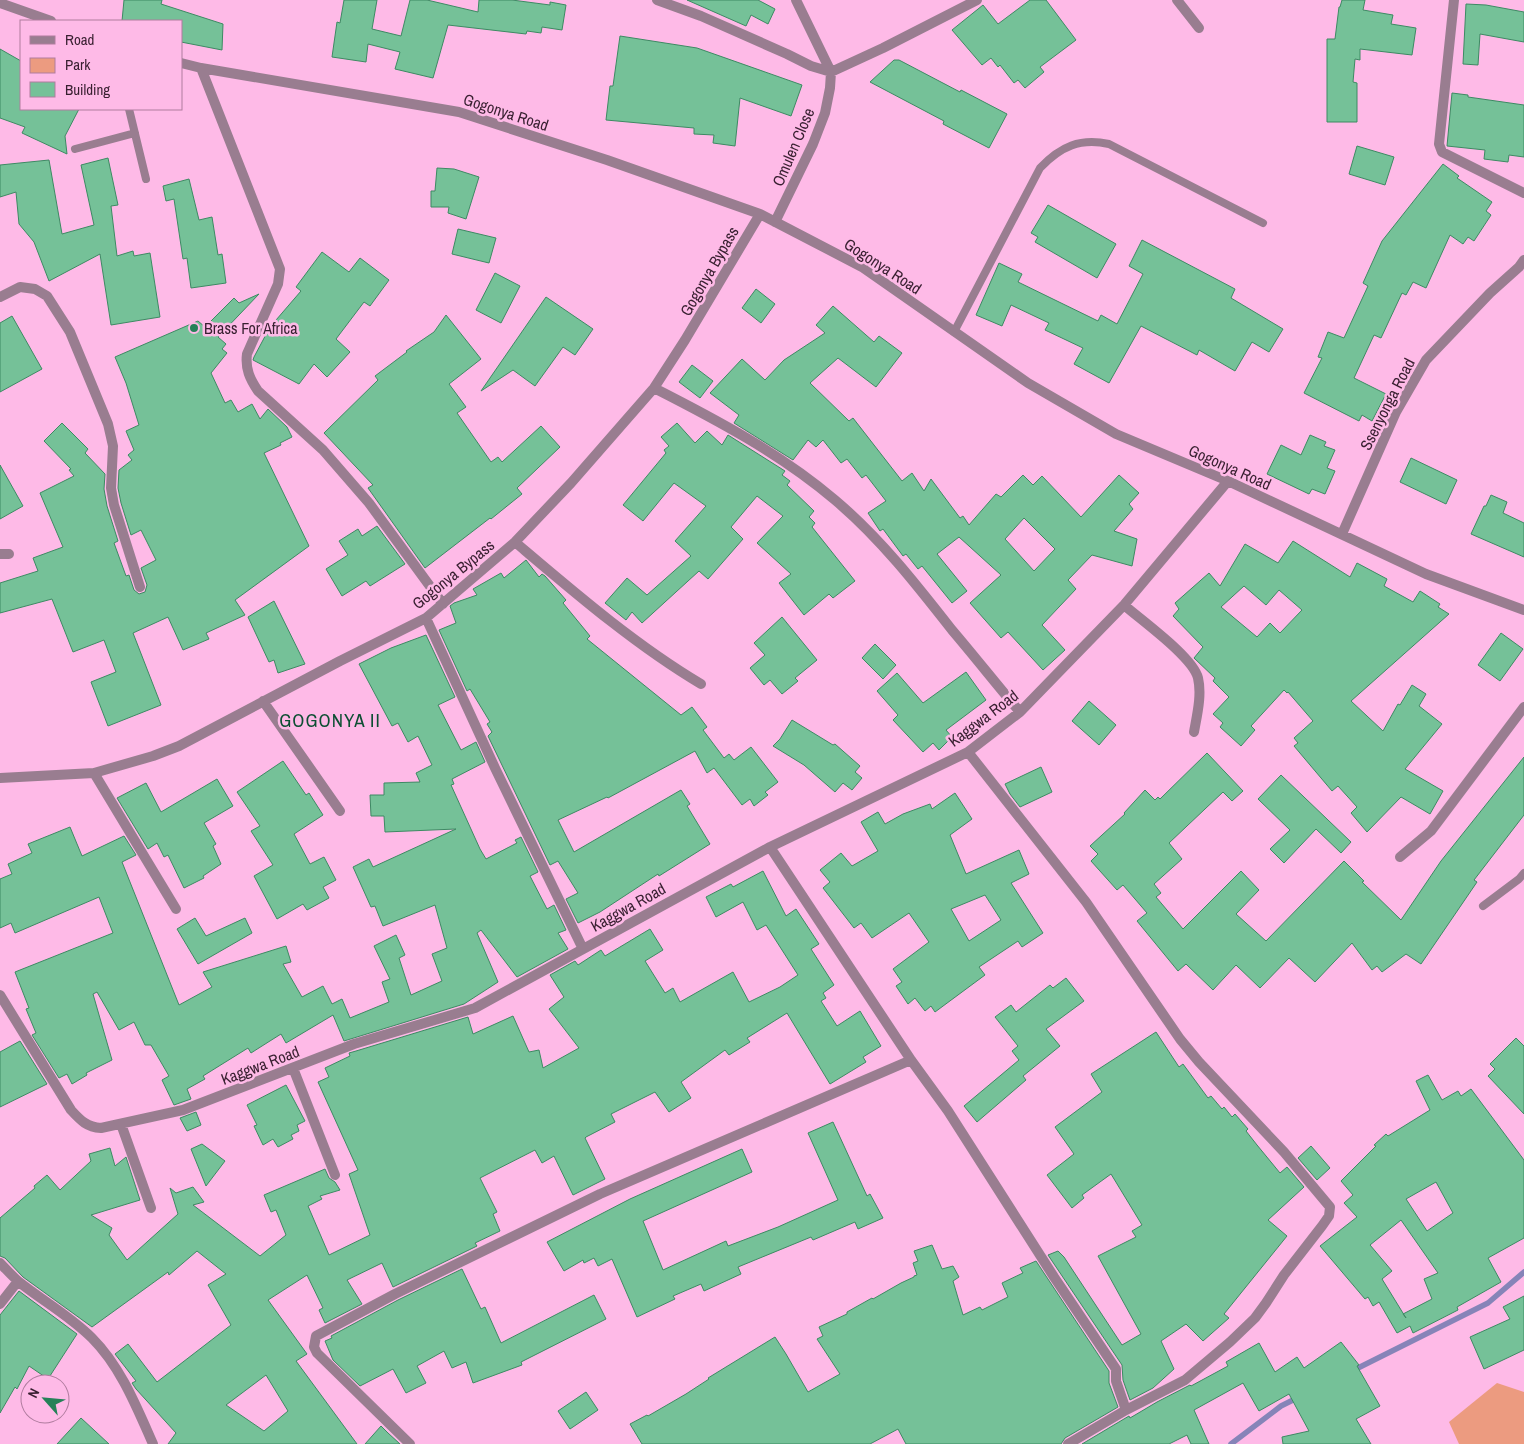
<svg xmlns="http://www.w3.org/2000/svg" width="1524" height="1444" viewBox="0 0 1524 1444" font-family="'Archivo Narrow',sans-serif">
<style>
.green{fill:#ec9b80}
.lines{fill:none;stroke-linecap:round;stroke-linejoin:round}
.stream{stroke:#8684b8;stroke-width:5.5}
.building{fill:#75c198;stroke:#3d8a63;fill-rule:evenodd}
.service{stroke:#997d90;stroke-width:8}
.minor{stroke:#997d90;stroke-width:10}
.poi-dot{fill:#258158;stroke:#febae7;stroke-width:2}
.labels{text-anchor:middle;stroke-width:5;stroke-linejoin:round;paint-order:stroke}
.street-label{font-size:16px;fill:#381f30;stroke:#febae7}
.poi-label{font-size:16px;fill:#381f30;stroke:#febae7;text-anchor:start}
.quarter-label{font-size:19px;letter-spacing:1px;fill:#0c4e32;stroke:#febae7}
</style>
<rect width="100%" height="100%" fill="#febae7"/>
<!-- green -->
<path class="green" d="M1497 1383 1524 1392V1444H1459L1449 1422Z"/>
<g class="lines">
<!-- stream -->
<path class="stream" d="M1352 1371 1488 1303 1524 1272
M1231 1444 1281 1406 1299 1397"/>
</g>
<!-- building -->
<path class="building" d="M124 0H162L161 4 223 24 222 50 181 42V21H122Z
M344 0H377L372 29 401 36 410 0H427L478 12 479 0H512L550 5V2L566 5 562 30 542 27 541 33 527 31 526 34 448 25 433 78 395 69 400 52 368 44 366 62 332 57 337 22 340 23Z
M687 0H758L775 9 768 24 751 15 746 26Z
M1030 0H1046L1076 40 1040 67 1044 72 1025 88 1018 80 1014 83 1000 65 998 67 991 58 982 65 952 30 983 5 998 24Z
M1342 0H1365L1363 10 1393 15 1391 24 1416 28 1412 55 1360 49V60L1355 59 1353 82 1357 83V122H1327V39H1335L1339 7H1340Z
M1466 4 1486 5 1524 12V42L1480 34 1478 65 1463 64Z
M620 36 697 48 802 85 791 116 740 98 735 146 713 143 714 135 694 134V128L606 120 610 86H613Z
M0 49 21 61V109H79L65 136 67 154 22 133 25 127 0 118Z
M894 60H899L960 92 961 90 1007 114 989 148 943 124 944 121 870 82Z
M1452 93 1468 95V97L1524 105V157L1509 155 1508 162 1484 159 1485 150 1447 146Z
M1357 146 1394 157 1385 185 1349 174Z
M108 158 118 205 111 206 117 256 133 251 134 256 150 253 160 317 111 325 100 254 49 281 34 242 19 224 16 192 0 197V165L49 160 62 234 94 225 81 165Z
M1443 164 1459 176 1457 178 1492 202 1486 211 1491 215 1474 241 1468 237 1463 244 1450 235 1426 288 1413 282 1406 295 1402 293 1381 338 1374 335 1354 378 1386 394 1372 421 1362 415 1359 421 1304 393 1322 358 1318 357 1328 332 1344 338 1368 286 1363 283 1382 241Z
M437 168 454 169 479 177 466 219 448 213 449 207H431V191H435Z
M189 179 199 220 212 217 218 255 222 254 226 283 191 288 187 258 183 259 174 199 166 201 163 186Z
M1048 205 1116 244 1097 278 1035 242 1038 237 1031 233Z
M458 229 496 238 489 263 452 254Z
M1142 240 1235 289 1231 298 1283 329 1269 352 1252 342 1235 371 1199 350 1197 355 1141 326 1109 383 1074 364 1083 348 1045 330 1049 323 1011 305 1002 326 976 315 999 263 1022 274 1018 282 1098 321 1101 315 1117 324 1143 274 1129 266Z
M322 252 349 272 360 258 389 280 370 306 364 302 336 339 350 352 327 377 314 364 299 384 253 360 254 357 270 327 301 291 296 287Z
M495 273 520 286 501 323 476 310Z
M756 289 775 304 761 323 742 308Z
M259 294 218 337 226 344 222 349 227 353 211 373 225 403 231 400 238 412 252 404 260 419 268 409 287 427 292 437 280 443 281 445 264 453 309 546 235 600 245 615 206 633 209 639 183 650 168 617 133 633 161 705 108 726 91 682 116 672 104 640 73 652 52 599 0 613V583L38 571 33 558 63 547 40 493 74 476 69 470 71 469 44 441 62 423 88 449 85 453 105 474 104 489 107 506 118 541 114 543 126 576 129 575 134 590 139 594 145 592 147 585 141 568 156 560 141 530 131 535 121 503 118 488 119 470 132 460 128 455 134 450 126 431 139 425 126 383 115 357 198 321 205 327 234 298 239 303Z
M546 297 593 329 575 355 563 347 535 386 513 370 481 391Z
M833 306 874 342 879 336 902 353 876 387 838 358 810 383 849 421 853 418 902 481 912 473 924 491 931 479 960 518 963 516 969 525 996 494 1001 497 1023 475 1033 485 1042 476 1081 517 1119 475 1139 493 1129 504 1133 509 1114 531 1137 539 1132 566 1092 555 1068 580 1076 589 1042 625 1065 650 1043 670 1008 632 1001 638 970 603 1001 575 959 537 937 554 967 591 952 603 922 566 918 569 906 554 903 556 883 529 880 531 868 513 886 501 866 475 862 478 847 459 841 463 823 440 816 447 808 440 793 460 734 423 739 415 710 393 742 359 765 380 784 360 825 333 816 325ZM1024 518 1055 549 1034 571 1005 539Z
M446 315 481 359 449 384 466 407 457 413 491 462 498 457 502 462 541 426 560 447 517 488 522 494 491 519 490 518 425 568 368 488 373 485 324 433 378 380 375 376 407 352 406 351 434 332Z
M12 316 42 369 0 392V323Z
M692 365 713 381 700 398 679 382Z
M677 423 695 443 707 431 722 445 728 435 785 471 782 475 790 481 787 485 814 511 809 517 815 523 812 527 855 581 833 598 829 594 804 615 779 583 791 574 757 543 783 516 757 496 731 527 743 539 708 579 699 571 642 623 632 612 626 620 605 603 627 578 647 595 691 556 675 541 706 506 674 483 643 521 623 505 666 453 664 450 669 446 661 437Z
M1310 435 1326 442 1324 446 1335 450 1327 468 1335 471 1325 494 1312 489 1309 494 1267 474 1281 445 1301 455Z
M1411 458 1457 480 1446 504 1400 482Z
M0 465 23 506 0 519Z
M1491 495 1507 502 1503 513 1524 523V557L1471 534 1484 506H1486Z
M377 526 405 564 370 586 366 581 342 596 326 569 348 555 339 541 358 529 362 536Z
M1293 541 1350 577 1357 563 1387 579 1384 586 1413 602 1420 591 1440 604 1438 607 1449 614 1351 701 1383 731 1398 704 1400 705 1412 685 1426 694 1419 706 1442 724 1405 769 1443 791 1430 814 1401 797 1367 832 1351 813 1357 807 1338 786 1332 791 1294 746 1298 743 1294 738 1313 721 1288 692 1287 693 1284 690 1251 726 1255 730 1241 746 1220 727 1223 723 1213 714 1229 697 1213 681 1215 678 1194 658 1203 647 1173 616 1179 609 1175 603 1209 573 1220 586 1245 544 1278 563ZM1244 586 1266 605 1279 590 1302 610 1280 633 1270 623 1257 637 1221 607Z
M526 560 539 577 542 574 545 576 566 600 563 603 590 636 587 639 681 715 692 707 707 727 703 730 724 758 729 754 734 760 751 747 778 782 765 792 768 795 754 806 750 799 742 805 714 768 707 773 695 751 608 798 607 797 558 820 574 852 681 790 690 804 687 806 710 844 659 876 658 874 600 912 578 923 566 899 578 893 558 861 550 865 488 736 492 732 487 724 490 722 470 689 467 691 439 630 456 623 450 606 454 603 477 595 473 589 501 573 504 578Z
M274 601 305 664 278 673 274 660 269 662 248 617Z
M782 617 817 660 795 678 798 681 782 694 770 680 764 685 750 668 765 655 754 643Z
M1501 633 1523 649 1500 681 1478 665Z
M426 635 455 697 438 705 461 750 476 742 485 762 452 779 454 784 451 785 480 849 486 859 517 843 515 840 521 837 538 872 530 876 547 909 554 905 566 930 558 933 568 949 517 977 481 930 477 933 498 982 464 1004 344 1041 333 1015 286 1043 281 1034 251 1053 248 1048 203 1076 205 1079 187 1089 191 1099 174 1105 162 1080 169 1076 151 1045H145L134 1022 119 1030 97 992 93 994 112 1060 86 1073 87 1075 72 1084 67 1074 59 1078 32 1035 36 1033 26 1009 29 1008 15 972 113 933 99 897 15 933 11 923 0 928V879L12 874 8 864 32 853 28 844 70 827 82 856 124 836 136 855 122 862 179 1005 212 987 203 972 286 946 291 962 283 964 302 997 323 986 332 1004 342 999 350 1018 389 1002 382 982 390 979 374 946 396 935 405 955 399 958 411 995 442 981 432 954 447 948 435 905 383 926 375 906 371 907 353 867 369 859 373 867 456 829 385 832 384 816H371L370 795H384V783L420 782 416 773 432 765 418 736 408 742 398 723 392 726 359 664 391 648Z
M875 644 896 665 883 679 862 658Z
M966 672 986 700 946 730 952 737 939 750 933 743 923 752 893 720 898 715 877 691 897 673 923 703Z
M1089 701 1116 725 1099 745 1072 721Z
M792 720 833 745 835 744 860 766 855 772 862 778 852 790 843 783 835 792 804 765 773 746 780 739Z
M1207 753 1243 791 1232 801 1223 792 1169 843 1182 859 1154 884 1161 893 1156 897 1183 929 1241 871 1259 890 1236 914 1266 941 1344 861 1364 881 1362 882 1401 920 1441 861 1524 757V815L1474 880 1477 882 1421 964 1406 954 1382 972 1377 966 1372 970 1352 943 1315 982 1289 958 1260 988 1236 965 1213 990 1186 964 1178 971 1137 921 1147 913 1123 885 1117 890 1091 861 1098 854 1090 846 1125 814 1124 813 1145 790 1155 800 1158 797 1160 799Z
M283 761 306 795 309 793 323 815 294 834 310 864 324 857 336 880 323 887 329 898 307 910 303 904 277 919 254 876 273 865 251 831 260 826 237 792Z
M1041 767 1052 792 1020 807 1010 794 1005 784Z
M1281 775 1351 842 1341 853 1316 829 1284 863 1270 849 1290 830 1258 799Z
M217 779 233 806 204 823 216 844 213 846 221 864 203 876 204 878 184 888 168 855 164 857 157 843 148 849 117 798 146 783 161 812Z
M955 793 972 819 950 835 966 874 1019 850 1029 874 1011 883 1043 933 1022 947 1018 941 979 967 985 975 935 1012 931 1006 925 1011 915 998 908 1004 896 986 902 982 893 969 929 942 909 913 872 938 861 923 854 928 823 888 830 882 820 870 841 853 852 866 878 851 861 822 878 812 885 824 903 814 930 804 932 809ZM985 895 1001 920 969 941 951 909Z
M763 871 786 916 796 909 819 944 811 949 834 985 823 993 826 998 821 1001 837 1026 860 1011 881 1046 863 1057 866 1062 830 1084 787 1013 747 1038 750 1042 729 1055 725 1050 681 1082 691 1098 669 1112 655 1092 611 1114 615 1122 586 1137 585 1138 605 1179 573 1195 554 1156 542 1163 535 1150 480 1178 497 1212 493 1214 500 1231 475 1243 477 1246 393 1287 382 1263 347 1280 362 1304 325 1323 319 1310 323 1308 307 1275 268 1300 307 1354 296 1361 357 1444H168L176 1433 136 1389 132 1383 136 1381 115 1354 128 1344 157 1382 231 1325 208 1285 226 1274 197 1251 169 1275 168 1272 92 1327 23 1277 5 1258 0 1256V1218L35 1188 34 1186 47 1175 60 1190 91 1161 89 1154 110 1148 115 1166 126 1157 140 1200 91 1215 112 1228 109 1235 127 1260 178 1214 170 1188 176 1193 193 1187 204 1202 193 1205 260 1256 286 1235 276 1210 271 1212 264 1195 325 1169 329 1178 335 1182 340 1190 320 1196 322 1199 308 1206 329 1255 370 1235 349 1174 358 1170 318 1082 329 1077 325 1068 350 1056 349 1053 356 1051 468 1017 473 1034 513 1016 529 1052 539 1050 543 1068 579 1048 549 1009 564 997 550 975 575 961 578 965 601 950 605 956 650 929 663 950 645 961 665 993 673 988 680 1002 733 972 749 1002 780 987 798 975 766 925 757 930 743 902 716 917 706 897 731 884 733 887ZM266 1375 288 1411 264 1431 226 1405Z
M195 918 206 936 245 918 252 933 198 964 177 929Z
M1066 978 1084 1001 1046 1029 1060 1046 1023 1076 1026 1080 977 1122 964 1106 1019 1060 1012 1051 1018 1046 995 1017 1011 1005 1016 1012 1050 985 1053 988Z
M1156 1032 1179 1067 1183 1064 1208 1098 1211 1096 1222 1109 1224 1107 1232 1117 1235 1114 1248 1129 1246 1131 1257 1145 1280 1173 1287 1167 1304 1187 1268 1220 1287 1236 1224 1314 1229 1318 1203 1341 1186 1324 1161 1341 1174 1369 1153 1388 1130 1400 1123 1380 1122 1365 1048 1255 1058 1251 1064 1257 1122 1345 1141 1334 1098 1256 1136 1237 1132 1231 1142 1225 1111 1174 1082 1195 1084 1198 1072 1208 1047 1175 1074 1154 1055 1127 1102 1092 1091 1074Z
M1516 1038 1524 1046V1114L1488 1076 1495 1069 1490 1064Z
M20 1041 47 1084 0 1107V1052Z
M1428 1075 1442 1100 1458 1091 1461 1096 1471 1089 1524 1160V1238L1488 1258 1501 1282 1457 1307 1458 1310 1413 1333 1410 1326 1397 1333 1379 1302 1373 1306 1368 1297 1365 1299 1320 1246 1357 1217 1344 1203 1353 1195 1341 1181 1376 1146 1374 1145 1386 1134 1388 1136 1430 1110 1416 1081ZM1436 1182 1453 1213 1427 1231 1406 1199ZM1401 1220 1438 1273 1424 1279 1432 1299 1403 1314 1406 1318 1382 1279 1392 1271 1370 1245Z
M286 1085 305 1121 297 1125 299 1131 291 1135 293 1139 278 1147 273 1139 263 1145 254 1126 257 1125 247 1105Z
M196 1112 201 1125 187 1131 180 1118Z
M833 1122 867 1196 870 1194 883 1218 858 1229 855 1222 813 1240 811 1237 738 1267 741 1274 704 1291 701 1284 673 1296 675 1299 637 1317 612 1259 598 1266 594 1258 584 1263 583 1260 564 1271 547 1242 630 1199 742 1149 752 1172 643 1221 663 1270 726 1241 728 1246 778 1227 838 1200 808 1133Z
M202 1144 225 1161 206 1186 191 1149Z
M1311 1146 1330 1168 1317 1180 1298 1158Z
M932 1245 942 1269 953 1266 959 1277 953 1281 963 1315 980 1307 982 1310 1008 1297 1002 1283 1023 1273 1020 1268 1036 1261 1109 1371V1383L1118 1407 1065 1438 1061 1444H906L898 1429 870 1444H642L630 1424 647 1415 648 1416 686 1394 709 1379 708 1378 775 1337 786 1354 808 1392 840 1374 817 1339 823 1336 819 1327 847 1314V1312L872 1298 873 1299 901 1283 914 1277V1276L917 1275 913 1263 918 1261 914 1251Z
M462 1269 481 1309 485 1307 501 1343 594 1295 606 1319 521 1362 522 1365 473 1383 466 1362 452 1368 444 1351 417 1366 426 1383 406 1393 393 1369 360 1386 333 1360 325 1341 332 1338 331 1336 398 1300Z
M19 1291 77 1334 48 1379 29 1366 17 1389 15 1387 0 1413V1315Z
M1524 1296V1350L1484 1369 1470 1337 1510 1319 1503 1307Z
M1341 1342 1359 1365 1357 1366 1380 1406 1356 1419 1371 1444H1283L1282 1437 1309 1431 1289 1394 1259 1411 1243 1383 1194 1410 1209 1444H1191L1187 1435 1169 1444H1082L1129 1416 1130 1418 1157 1402 1190 1385 1191 1386 1228 1366 1226 1362 1259 1343 1275 1372 1297 1357 1304 1368Z
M586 1392 598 1410 570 1429 558 1411Z
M81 1418 109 1444H57Z
M381 1426 388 1433 400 1444H365Z"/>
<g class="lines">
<!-- service -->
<path class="service" d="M129 109 146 179
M75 149 135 133
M954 332 1040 168C1061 146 1080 138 1109 144L1263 223
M1483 906 1519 879 1524 873"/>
<!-- minor -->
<path class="minor" d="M657 0 701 16 787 54 811 66 831 72 883 48 977 0
M1177 0 1199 28
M1454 0 1439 144 1442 152 1524 193
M0 3 51 21
M181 63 201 68 459 112 607 160 760 214 862 267 1028 383 1116 434 1228 481 1426 574 1524 610
M201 68 280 269 278 284 247 354C245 369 250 379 258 391L323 450 369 503 443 604
M775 222 813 144 825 113 830 88 831 72 796 0
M0 297 20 287 35 289 47 296 70 332 108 424 113 446 111 488 114 505 140 587
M654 388C717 420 781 454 835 500 880 538 916 584 952 630 975 657 997 685 1020 712
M1342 534 1396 412 1426 360 1490 293 1519 267 1524 260
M515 542C574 592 634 644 701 684
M0 554H9
M1124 605C1141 620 1193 657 1198 678 1202 695 1197 715 1194 732
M426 618 495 768 583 949
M263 701 340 811
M968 752 1086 902 1180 1039 1199 1062 1284 1152 1330 1207 1329 1216 1322 1226 1284 1275 1266 1303 1255 1318 1230 1342 1185 1380 1126 1410 1068 1444
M94 773 176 909
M0 778 94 773 153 756 179 746 340 661 426 618 515 542 571 483 654 388 685 340 760 214
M770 847 911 1060 948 1111 1054 1277 1116 1369V1381L1126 1410
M1400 857 1431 831 1524 707
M0 995 71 1110C81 1121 87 1127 101 1128L183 1110 354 1044 475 1008 770 847 968 752 1020 712 1124 605 1228 481
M293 1068 335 1175
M121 1124 151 1208
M0 1263C6 1269 12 1276 19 1282 43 1301 70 1316 92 1338 121 1367 137 1408 153 1444
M0 1304 18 1281
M410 1444 317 1353 314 1347 316 1336 395 1294 600 1194 911 1060"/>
</g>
<!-- markers -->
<circle class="poi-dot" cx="194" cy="328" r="5"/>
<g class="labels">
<!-- street labels -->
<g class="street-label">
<text transform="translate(506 112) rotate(18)" y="6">Gogonya Road</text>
<text transform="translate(793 147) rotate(-67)" y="6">Omulen Close</text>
<text transform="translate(883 266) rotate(33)" y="6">Gogonya Road</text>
<text transform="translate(709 271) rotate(-60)" y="6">Gogonya Bypass</text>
<text transform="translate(1387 404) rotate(-63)" y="6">Ssenyonga Road</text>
<text transform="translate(1230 467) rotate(24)" y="6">Gogonya Road</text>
<text transform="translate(453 574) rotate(-39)" y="6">Gogonya Bypass</text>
<text transform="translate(983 718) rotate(-37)" y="6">Kaggwa Road</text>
<text transform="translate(628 907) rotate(-29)" y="6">Kaggwa Road</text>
<text transform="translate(260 1065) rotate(-21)" y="6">Kaggwa Road</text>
</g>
<!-- poi labels -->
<g class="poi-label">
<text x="204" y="334">Brass For Africa</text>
</g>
<!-- quarter labels -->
<g class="quarter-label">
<text x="330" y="727">GOGONYA II</text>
</g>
</g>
<!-- legend -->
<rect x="20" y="20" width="162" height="90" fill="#febae7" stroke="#af7c9e"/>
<rect x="30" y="36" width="25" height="8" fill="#997d90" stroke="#af7c9e"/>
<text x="65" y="45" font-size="15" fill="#381f30">Road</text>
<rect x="30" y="58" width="25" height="15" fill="#ec9b80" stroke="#af7c9e"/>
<text x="65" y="70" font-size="15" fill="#381f30">Park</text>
<rect x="30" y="82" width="25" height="15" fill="#75c198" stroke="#af7c9e"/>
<text x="65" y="95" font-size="15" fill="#381f30">Building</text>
<!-- north arrow -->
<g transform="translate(45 1399) rotate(297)"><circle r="24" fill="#febae7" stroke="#af7c9e"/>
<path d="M0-4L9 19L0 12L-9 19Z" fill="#258158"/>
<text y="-8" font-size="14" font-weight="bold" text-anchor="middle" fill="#381f30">N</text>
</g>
</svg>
